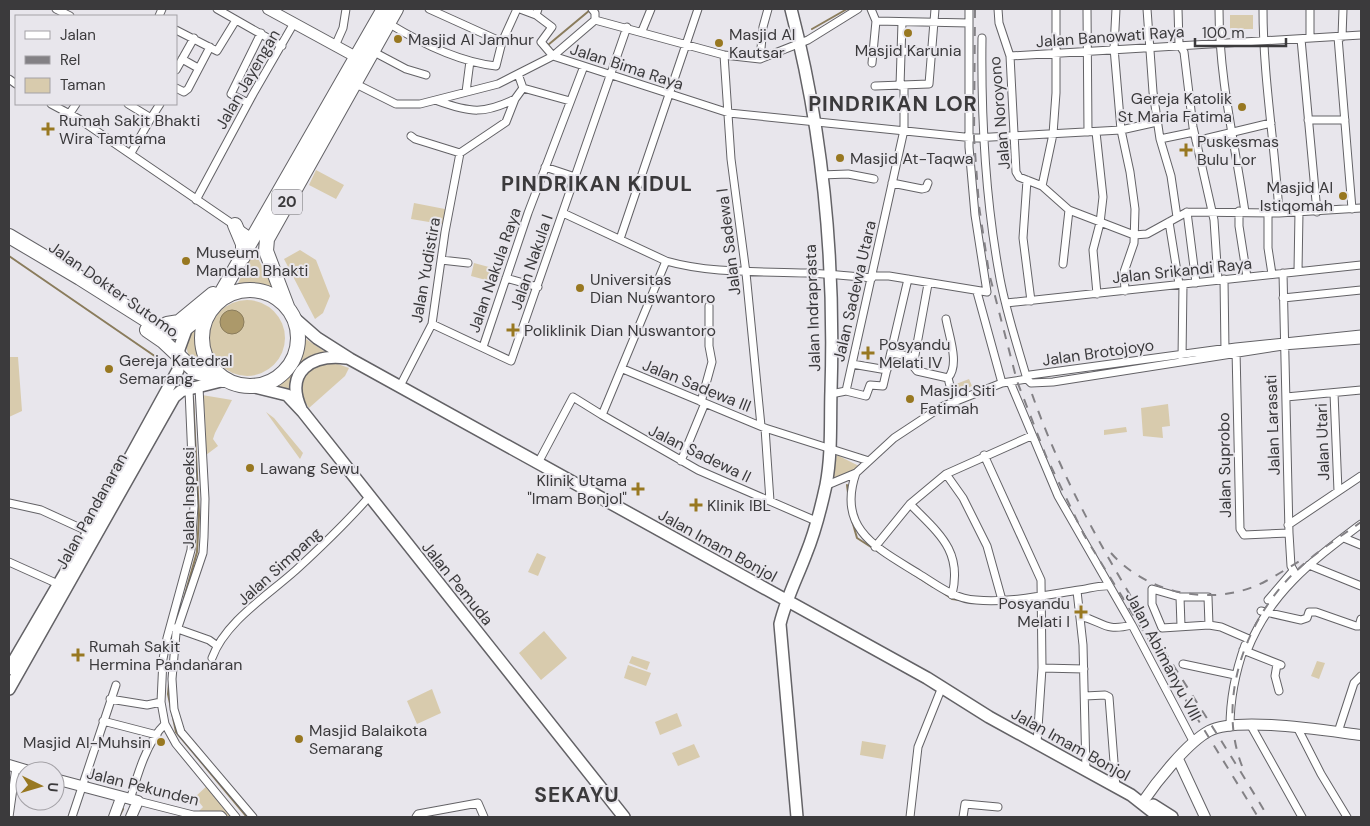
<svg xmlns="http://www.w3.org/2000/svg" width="1370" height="826" viewBox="0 0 1370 826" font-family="'DM Sans',sans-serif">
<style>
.green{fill:#d8cbad}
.water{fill:#ac996a;stroke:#8a7c5c}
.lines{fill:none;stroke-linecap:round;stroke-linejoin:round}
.stream{stroke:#8a7c5c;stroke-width:2}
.street-casing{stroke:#636266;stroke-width:9}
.secondary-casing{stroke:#636266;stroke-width:12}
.primary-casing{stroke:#636266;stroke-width:14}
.highway-casing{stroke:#636266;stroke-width:16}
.street{stroke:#fff;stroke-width:7}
.secondary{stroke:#fff;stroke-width:10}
.primary{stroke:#fff;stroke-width:11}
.highway{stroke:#fff;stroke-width:14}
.rail{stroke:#838185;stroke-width:2;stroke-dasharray:9 9;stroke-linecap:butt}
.poi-dot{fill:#987821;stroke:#e8e6ec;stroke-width:2}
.labels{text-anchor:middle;stroke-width:4;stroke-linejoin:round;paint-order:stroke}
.shield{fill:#e8e6ec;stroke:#6f6e71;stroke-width:1}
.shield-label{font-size:15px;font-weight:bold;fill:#3b3a3c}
.poi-label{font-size:16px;fill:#3b3a3c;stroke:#e8e6ec;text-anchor:start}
.street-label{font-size:16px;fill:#3b3a3c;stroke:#e8e6ec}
.district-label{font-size:21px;font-weight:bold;letter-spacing:1px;fill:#3b3a3c;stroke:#e8e6ec}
</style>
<rect width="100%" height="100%" fill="#e8e6ec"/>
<!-- green -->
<path class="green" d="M1230 15H1253V29H1230Z
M316 170 344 185 336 199 309 185Z
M414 203 450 210 447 225 411 219Z
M255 250 256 255 274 288 259 283H238Z
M300 250 316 260 330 296 323 313 315 319 284 259Z
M474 263 500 270 497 283 471 276Z
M209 338a38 38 0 1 1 76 0a38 38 0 1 1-76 0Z
M196 328 197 352 206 371C188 364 178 341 196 328Z
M306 339 327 353 319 355 294 392 275 388C294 376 302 361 306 339Z
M9 357H18L22 411 9 417Z
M317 362 335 363 349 368 345 376 309 408 301 396 302 376Z
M969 379 972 386 954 394 951 386Z
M202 395 232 400 215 433 213 439 218 446 206 455 205 414Z
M1168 404 1170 426 1162 427 1163 438 1143 436 1141 408Z
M266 412 274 418 303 453 300 459Z
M1126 427 1127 432 1104 435V430Z
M837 455 861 467 832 481Z
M537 553 546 557 538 576 528 572Z
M544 631 567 658 541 680 519 653Z
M632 656 650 662 647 670 629 663Z
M1317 661 1325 663 1319 679 1311 676Z
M628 665 651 673 646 686 624 678Z
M432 689 441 713 417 724 407 701Z
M677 713 682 726 660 735 655 722Z
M862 741 886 745 883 759 860 755Z
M694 744 700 757 678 766 672 753Z
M209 784 234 817H199L195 815 203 807 195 797Z"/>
<!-- water -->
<path class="water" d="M220 322a12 12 0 1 1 24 0a12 12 0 1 1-24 0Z"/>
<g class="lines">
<!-- stream -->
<path class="stream" d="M812 29 847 9
M548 45 590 10
M9 256 159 359
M847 485 848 493
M851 517 857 538 933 587
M942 592 952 599 960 600
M184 598 197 552 199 515 193 397
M169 683 168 694 176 732 247 817
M119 817 123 809"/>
<defs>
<path id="street" d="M56 9 70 16
M217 9 282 46
M429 9 502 42
M520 9 536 15 538 9
M871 9 876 21 969 23
M998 9 999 23 1010 56 1016 172 1019 177 1042 186 1069 210 1134 235 1147 234 1187 212 1279 213 1361 208
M1087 9 1088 132
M1116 9 1114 48 1121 130 1130 172 1135 209 1134 243 1124 272 1125 291
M1147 9 1153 92 1160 139 1171 176 1177 217
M1178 9 1179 44 1184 52 1193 127 1214 220 1218 280
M1219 9C1219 78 1235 144 1245 212
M1263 9C1263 77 1275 145 1279 213
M536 15 552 27 541 42 553 56 595 20V13L592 9
M159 16 162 9
M595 20 724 55 760 59 808 40 858 9
M388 23C419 42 459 62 496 66L502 42 517 9
M176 30 217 51 236 20
M642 31 651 9
M1338 37 1352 209
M1342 37 1343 9
M982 38C981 116 985 195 999 273 1005 309 1017 344 1027 379
M1310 38V9
M1301 39 1317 212
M335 46 343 28 346 9
M372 51 406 69 426 75
M900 51 932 52
M724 55 731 159 746 273 761 426
M1010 56 1361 35
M182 59 198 68
M760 59 763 27 768 9
M872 63 876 21
M176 70 194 38
M518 74 523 88
M9 79 16 84
M354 83 396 104H420L498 84 553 56 729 113 974 138 1121 130 1157 122
M875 86 929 84 935 9
M900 86 902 22
M176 88 184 92 188 89 210 47
M523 88 570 101
M466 92 470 61
M438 101C471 113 484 114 515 99
M248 103 231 94 261 33
M51 104 79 119 253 238
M128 104 151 118 131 153
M70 113 76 104
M151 118 160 104
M1308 120H1345
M1096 132 1103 197 1100 223 1093 250 1097 294
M411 136 415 139 460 153
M1160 139 1194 132
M1196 141 1271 123
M460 153 506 122 515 99 523 88
M545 167 575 177
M821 175 848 174 874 179
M1027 180 1023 238 1031 301
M892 183 922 189 926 188 928 183
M1042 186 1053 134 1056 93V9
M196 200 253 94 294 23
M1239 211V226L1247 277
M1187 212 1196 283
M1268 212V248L1272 274
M1169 222 1179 284
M620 239 698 9
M441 260 468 263
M666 261C712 274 760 271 807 273 829 274 851 276 872 278
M1063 264 1069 210
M1298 271 1299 212
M1283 273 1289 533 1291 566 1296 575
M873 276H889L987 292 975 215 969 147V9
M506 278 538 287
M1224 279 1225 351
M928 284 913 366 917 371 948 378 954 401
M977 292 1002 383
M1283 298 1361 290
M1006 303 1361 265
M946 319C949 336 960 365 948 378
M432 324 511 361 627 27
M483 347 528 213 584 66
M1236 350 1240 529 1244 535 1289 533
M891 353 915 357
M1182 358 1183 284
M852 364 887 370
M623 369 765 428 869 461
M1027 379 1030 375 1236 347 1361 334
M1027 379 1031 383 1053 382 1283 346 1361 340
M1010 382 1058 496 1132 625 1193 741
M400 386 432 324 445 232 460 153
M199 388 205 499 204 537 203 553 176 633 172 679 174 709 181 732 253 817
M189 390 194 506 191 550 167 638 163 659 161 702 165 724 176 744 236 817
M846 391 866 396 870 385 883 386 908 279
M1334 393 1338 491
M831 394 846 391 904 130V86
M1286 397 1361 390
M701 402 712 362 709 346V306
M602 415 698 470 816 521
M765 428 770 501
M984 455 1041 580 1042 668 1037 743
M681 461 705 403
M538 463 573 397 602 415 666 261 563 213
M856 473C836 530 879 549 919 574 937 585 954 599 976 600 1009 603 1046 595 1079 590 1088 589 1099 585 1109 586
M946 474 963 498 987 546 1002 600
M825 486 856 473 894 438 941 407 1002 383 1027 379
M9 503 41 510 89 532
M910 504C938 533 963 550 952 595
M1288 525 1361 476
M1344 538 1361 545
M875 547 910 504 946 474 1031 436
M9 562 58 584
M1309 565 1361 586
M1077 591 1083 645 1086 771
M1180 597 1181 626
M1268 600 1292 572
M1261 611 1301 620 1307 618 1309 612H1316L1356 626H1359L1361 619
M1080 616C1105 622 1103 632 1132 625
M1209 625 1208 597H1180L1152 589V604L1162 628 1209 625 1221 627 1251 640
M175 628 209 640 216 645
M1243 650 1281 665
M1247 651C1270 592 1312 561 1361 524
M212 658C225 622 267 596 296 570 321 547 346 523 369 497
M1183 664 1235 675
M1277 664 1275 676 1279 691
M1042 668 1084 669
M1085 696 1105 695 1109 697 1116 788
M110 699 147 705 161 702
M103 721 157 735
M1250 724 1302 817
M1230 727C1230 697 1235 673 1245 645
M1297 727 1321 774 1347 817
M1338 732 1354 683 1361 676
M130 800C137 776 147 741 165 724
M138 801 193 815H221L223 817
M9 817 16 767
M72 817 116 685
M416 817 418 814 478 803 484 817
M910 817 918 747 942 687
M963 817 965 804 998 807"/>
<path id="secondary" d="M268 9 356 57
M1178 759 1205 817
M9 765 29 771
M55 779 138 801 131 817
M1142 803C1157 781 1187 743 1209 731 1237 716 1328 731 1361 735
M114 817 121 798"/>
<path id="primary" d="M791 9C823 132 835 263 831 391 830 423 832 453 826 485 821 508 815 532 806 554 797 578 786 599 780 624L797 817
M293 317 317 338 350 359 927 678 989 717 1131 795 1159 817
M255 387 287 395 303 412 624 817
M301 409C284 371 312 354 346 358
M9 669 89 532 178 370 179 349 187 327
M9 689 174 397 181 391 225 380
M1153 805 1172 817"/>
<path id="highway" d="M235 225 243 244V257
M9 236 80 278 164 331 176 332 187 327 215 304 384 9
M202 338a48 48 0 1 1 96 0a48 48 0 1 1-96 0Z
M288 309 266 251 267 239 396 9
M167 324 179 322 213 294
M147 330 163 341 196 372 223 380"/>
</defs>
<!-- street casing -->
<use href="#street" class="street-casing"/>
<!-- secondary casing -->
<use href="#secondary" class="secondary-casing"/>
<!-- primary casing -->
<use href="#primary" class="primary-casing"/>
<!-- highway casing -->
<use href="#highway" class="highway-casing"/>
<!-- street -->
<use href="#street" class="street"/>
<!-- secondary -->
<use href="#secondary" class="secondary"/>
<!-- primary -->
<use href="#primary" class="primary"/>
<!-- highway -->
<use href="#highway" class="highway"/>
<!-- rail -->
<path class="rail" d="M975 9 974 138 979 206 989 273 1017 381 1046 456 1084 535 1258 817
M1032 394C1086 547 1186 678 1268 817
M1111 553C1148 595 1216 608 1266 581 1279 574 1291 566 1303 559
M1242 766C1216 699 1246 618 1297 570 1316 552 1340 537 1361 522"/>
</g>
<!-- markers -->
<g class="poi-dot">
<circle cx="908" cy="33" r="5"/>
<circle cx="398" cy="39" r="5"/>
<circle cx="719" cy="43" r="5"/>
<circle cx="1242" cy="107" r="5"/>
<path d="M45.5 121.5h5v5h5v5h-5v5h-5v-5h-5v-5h5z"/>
<path d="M1183.5 142.5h5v5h5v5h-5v5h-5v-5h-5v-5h5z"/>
<circle cx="840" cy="158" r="5"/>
<circle cx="1343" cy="196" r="5"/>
<circle cx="186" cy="261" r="5"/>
<circle cx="580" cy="288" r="5"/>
<path d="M510.5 322.5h5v5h5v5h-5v5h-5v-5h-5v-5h5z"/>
<path d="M865.5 345.5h5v5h5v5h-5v5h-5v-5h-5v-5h5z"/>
<circle cx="109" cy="369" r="5"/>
<circle cx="910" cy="399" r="5"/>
<circle cx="250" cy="468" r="5"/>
<path d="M635.5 481.5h5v5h5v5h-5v5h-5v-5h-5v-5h5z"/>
<path d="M693.5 497.5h5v5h5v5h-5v5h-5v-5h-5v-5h5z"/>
<path d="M1078.5 604.5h5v5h5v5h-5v5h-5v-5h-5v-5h5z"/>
<path d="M75.5 647.5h5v5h5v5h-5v5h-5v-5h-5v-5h5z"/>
<circle cx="299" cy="739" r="5"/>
<circle cx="161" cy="742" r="5"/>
</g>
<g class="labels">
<!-- shield labels -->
<rect class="shield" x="272" y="189.5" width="30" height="25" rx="4"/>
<g class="shield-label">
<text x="287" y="207">20</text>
</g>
<!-- poi labels -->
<g class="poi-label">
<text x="729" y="40">Masjid Al<tspan x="729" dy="18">Kautsar</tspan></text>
<text x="408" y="45">Masjid Al Jamhur</text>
<text x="908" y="56" text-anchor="middle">Masjid Karunia</text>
<text x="1232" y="104" text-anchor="end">Gereja Katolik<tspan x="1232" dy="18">St Maria Fatima</tspan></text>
<text x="59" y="126">Rumah Sakit Bhakti<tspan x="59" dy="18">Wira Tamtama</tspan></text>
<text x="1197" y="147">Puskesmas<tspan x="1197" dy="18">Bulu Lor</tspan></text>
<text x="850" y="164">Masjid At-Taqwa</text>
<text x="1333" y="193" text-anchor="end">Masjid Al<tspan x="1333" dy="18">Istiqomah</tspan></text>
<text x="196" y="258">Museum<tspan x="196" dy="18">Mandala Bhakti</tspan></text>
<text x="590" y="285">Universitas<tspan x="590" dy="18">Dian Nuswantoro</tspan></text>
<text x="524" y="336">Poliklinik Dian Nuswantoro</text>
<text x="879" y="350">Posyandu<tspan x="879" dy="18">Melati IV</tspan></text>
<text x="119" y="366">Gereja Katedral<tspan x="119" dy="18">Semarang</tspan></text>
<text x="920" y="396">Masjid Siti<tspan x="920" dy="18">Fatimah</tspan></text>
<text x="260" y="474">Lawang Sewu</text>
<text x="627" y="486" text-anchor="end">Klinik Utama<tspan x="627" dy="18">"Imam Bonjol"</tspan></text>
<text x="707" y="511">Klinik IBL</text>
<text x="1070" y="609" text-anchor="end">Posyandu<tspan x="1070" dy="18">Melati I</tspan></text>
<text x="89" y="652">Rumah Sakit<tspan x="89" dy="18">Hermina Pandanaran</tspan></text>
<text x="309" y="736">Masjid Balaikota<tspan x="309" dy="18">Semarang</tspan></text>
<text x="151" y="748" text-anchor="end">Masjid Al-Muhsin</text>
</g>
<!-- street labels -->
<g class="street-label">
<text transform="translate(1110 36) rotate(-4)" y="6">Jalan Banowati Raya</text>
<text transform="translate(627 66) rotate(18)" y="6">Jalan Bima Raya</text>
<text transform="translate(247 79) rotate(-60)" y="6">Jalan Jayengan</text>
<text transform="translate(999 113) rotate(-95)" y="6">Jalan Noroyono</text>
<text transform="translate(728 242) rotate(-97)" y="6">Jalan Sadewa I</text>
<text transform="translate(531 262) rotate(-71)" y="6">Jalan Nakula I</text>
<text transform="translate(425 270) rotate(-80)" y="6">Jalan Yudistira</text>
<text transform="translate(494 270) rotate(-71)" y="6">Jalan Nakula Raya</text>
<text transform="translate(1182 270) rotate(-6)" y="6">Jalan Srikandi Raya</text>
<text transform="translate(114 289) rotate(35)" y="6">Jalan Dokter Sutomo</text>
<text transform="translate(854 291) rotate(-77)" y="6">Jalan Sadewa Utara</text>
<text transform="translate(812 308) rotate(-92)" y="6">Jalan Indraprasta</text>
<text transform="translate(1098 352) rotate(-8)" y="6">Jalan Brotojoyo</text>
<text transform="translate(697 385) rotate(22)" y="6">Jalan Sadewa III</text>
<text transform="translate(1272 425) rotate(-92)" y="6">Jalan Larasati</text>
<text transform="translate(1322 442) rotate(-92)" y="6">Jalan Utari</text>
<text transform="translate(700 453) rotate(26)" y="6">Jalan Sadewa II</text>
<text transform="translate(1224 465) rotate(-91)" y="6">Jalan Suprobo</text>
<text transform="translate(188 498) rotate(-90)" y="6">Jalan Inspeksi</text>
<text transform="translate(91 511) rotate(-61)" y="6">Jalan Pandanaran</text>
<text transform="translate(718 545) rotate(29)" y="6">Jalan Imam Bonjol</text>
<text transform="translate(279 566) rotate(-42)" y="6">Jalan Simpang</text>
<text transform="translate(458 583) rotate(51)" y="6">Jalan Pemuda</text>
<text transform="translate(1164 656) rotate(62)" y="6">Jalan Abimanyu VIII</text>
<text transform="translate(1071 744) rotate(29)" y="6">Jalan Imam Bonjol</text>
<text transform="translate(143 786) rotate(14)" y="6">Jalan Pekunden</text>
</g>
<!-- district labels -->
<g class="district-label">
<text x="893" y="111">PINDRIKAN LOR</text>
<text x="597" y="191">PINDRIKAN KIDUL</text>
<text x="577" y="802">SEKAYU</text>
</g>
</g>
<!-- border -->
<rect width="1370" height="826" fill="none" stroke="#3b3a3c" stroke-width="20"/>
<!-- legend -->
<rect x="15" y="15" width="162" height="90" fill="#e8e6ec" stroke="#a3a1a6"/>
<rect x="25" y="31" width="25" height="8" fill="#ffffff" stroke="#a3a1a6"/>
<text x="60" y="40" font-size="15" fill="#3b3a3c">Jalan</text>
<rect x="25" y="56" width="25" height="8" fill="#838185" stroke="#a3a1a6"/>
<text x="60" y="65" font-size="15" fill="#3b3a3c">Rel</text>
<rect x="25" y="78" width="25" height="15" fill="#d8cbad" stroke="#a3a1a6"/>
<text x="60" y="90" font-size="15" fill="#3b3a3c">Taman</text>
<!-- north arrow -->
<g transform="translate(40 786) rotate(95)"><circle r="24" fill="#e8e6ec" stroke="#a3a1a6"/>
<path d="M0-4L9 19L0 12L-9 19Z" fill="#987821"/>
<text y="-8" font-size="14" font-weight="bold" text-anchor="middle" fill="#3b3a3c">U</text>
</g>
<!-- scale -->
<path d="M1195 38v8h91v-8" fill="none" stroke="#3b3a3c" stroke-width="2.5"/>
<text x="1202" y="38" font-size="15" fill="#3b3a3c" stroke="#e8e6ec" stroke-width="4" paint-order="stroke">100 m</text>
</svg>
